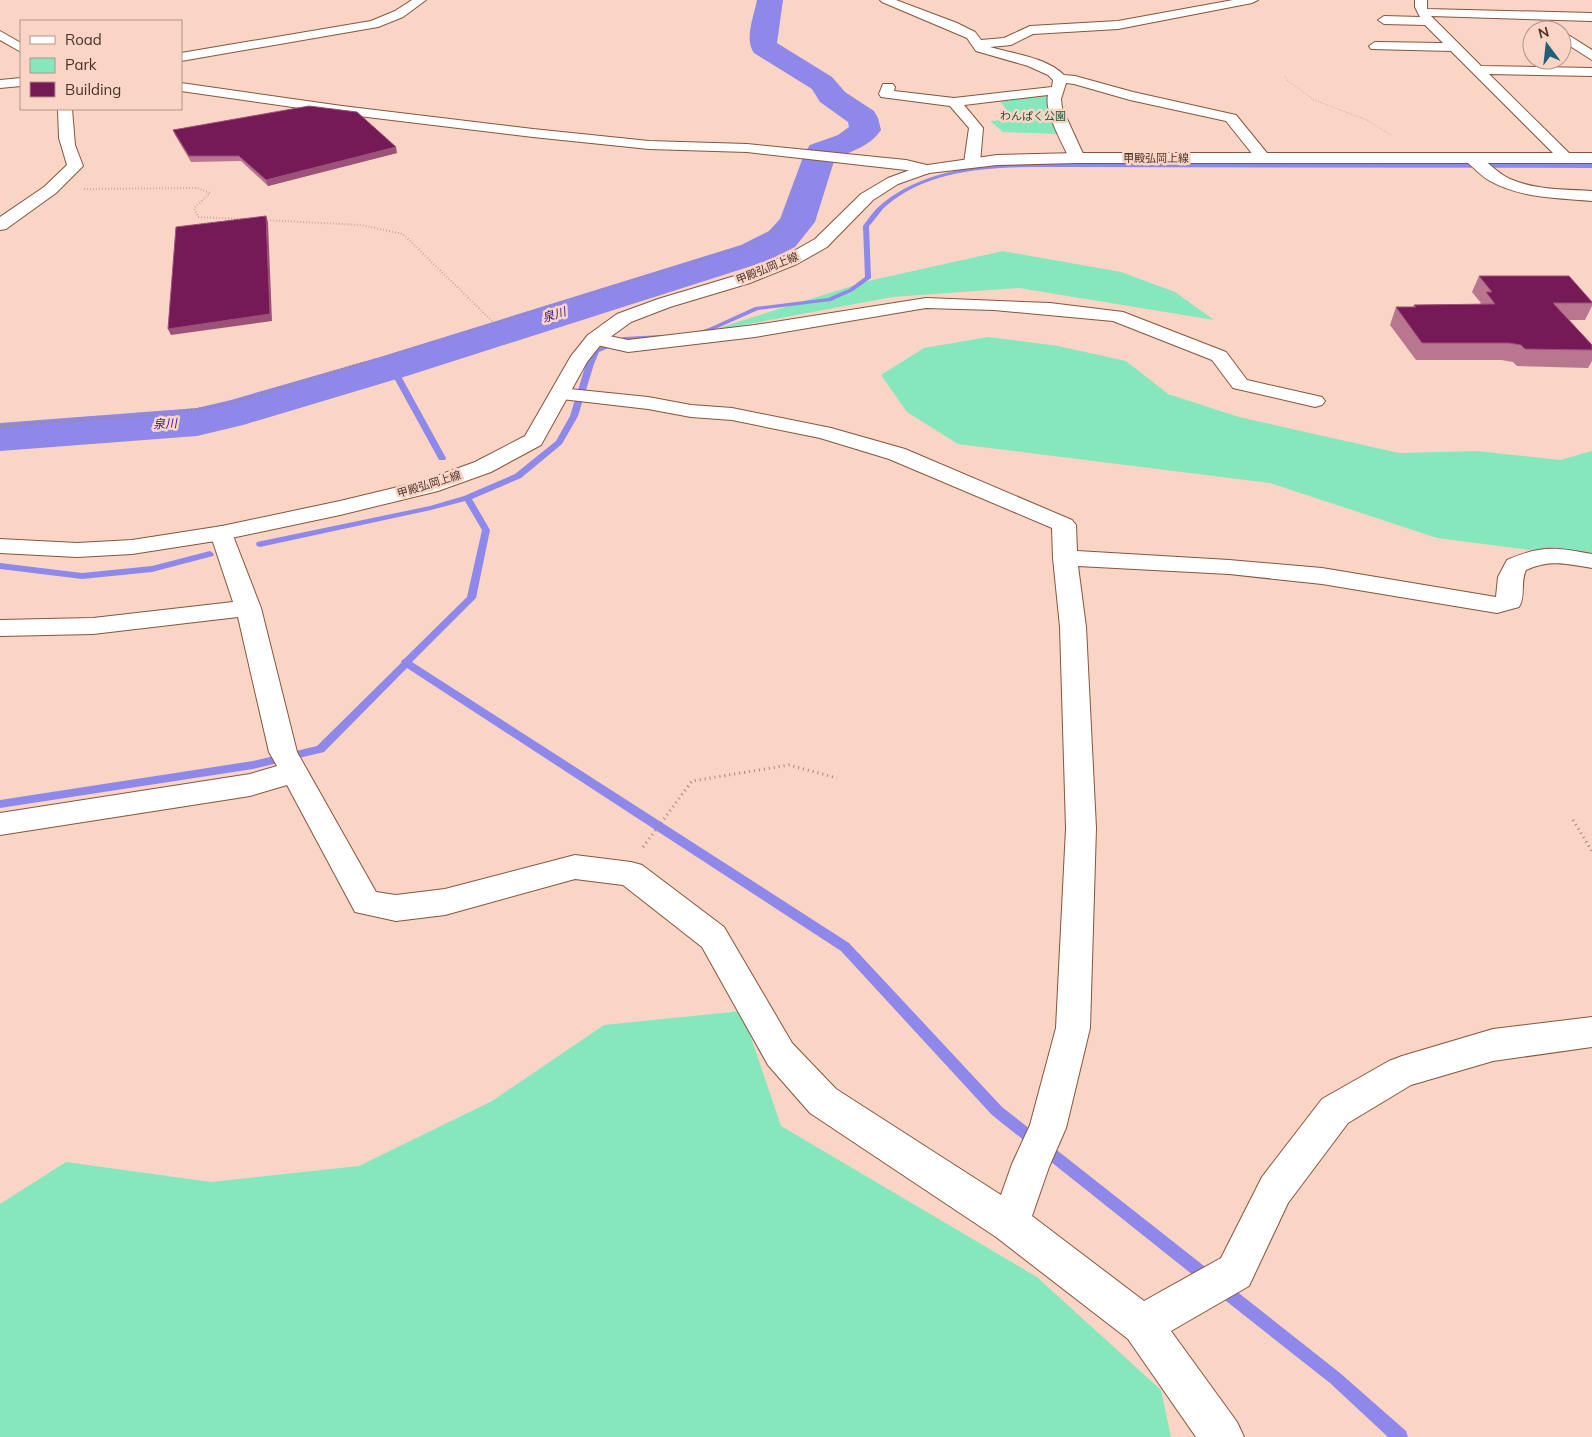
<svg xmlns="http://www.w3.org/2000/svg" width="1592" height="1437" viewBox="0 0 1592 1437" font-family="Mulish,'Noto Sans JP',sans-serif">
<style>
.green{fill:#86e7bd}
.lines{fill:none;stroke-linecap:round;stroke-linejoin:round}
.stream{fill:#8d88ea;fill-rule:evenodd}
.river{fill:#8d88ea;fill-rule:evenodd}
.minor-casing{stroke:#88543d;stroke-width:2}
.major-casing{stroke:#88543d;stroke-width:2}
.path-far3{stroke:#a58679;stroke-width:1;stroke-dasharray:0.5 2;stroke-linecap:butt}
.path-far2{stroke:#a58679;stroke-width:2;stroke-dasharray:0.5 2.5;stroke-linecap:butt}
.path-far1{stroke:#a58679;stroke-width:2.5;stroke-dasharray:1 3;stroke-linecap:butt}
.path{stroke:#a58679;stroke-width:3;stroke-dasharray:1 4;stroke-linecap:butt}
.minor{fill:#fff;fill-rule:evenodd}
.major{fill:#fff;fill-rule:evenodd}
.wall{fill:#b8778e}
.shaded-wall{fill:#9d5178}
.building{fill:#751957;stroke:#9d5178}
.labels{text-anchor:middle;stroke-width:5;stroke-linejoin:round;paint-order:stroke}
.far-park-label{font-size:11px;fill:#1c533e;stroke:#fad5c5}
.far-street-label{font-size:11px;fill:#4b3329;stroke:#fad5c5}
.far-water-label{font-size:12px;font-style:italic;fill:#341689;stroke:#fad5c5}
</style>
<rect width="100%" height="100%" fill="#fad5c5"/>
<!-- green -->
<path class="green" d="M1047 96 1058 134 1003 132 990 121 1014 119 1000 101Z
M1003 251 1121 272 1175 292 1214 320 1019 288 893 297 706 332 868 281Z
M988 337 1058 346 1126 361 1168 394 1239 417 1399 453 1477 451 1560 460 1592 451V558L1437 538 1270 483 958 444 907 412 881 375 924 348Z
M742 1011 781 1126 1037 1277 1161 1390 1171 1437H0V1204L66 1162 211 1182 359 1166 492 1101 604 1025Z"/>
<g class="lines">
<!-- stream -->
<path class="stream" d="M1068 163 1592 164V168L1068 167C1008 167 935 164 886 206 880 211 875 220 869 226L871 278 853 291 831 301 758 310 713 330 693 336 690 334 709 328 755 307 828 298 849 289 865 277 863 226C869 218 875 209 883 203 934 162 1006 164 1068 163Z
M661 335 663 336V338L625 341 599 352 594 364 578 416 562 444 521 478 472 499 490 530 476 598 412 662 849 943 1002 1107 1213 1273 1215 1278 1213 1283 1208 1285 1203 1283 992 1115 841 951 407 668 324 752 253 769 0 808V800L253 761 317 746 401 663 402 660 404 659 467 597 482 530 465 501 431 510 260 547 257 546 256 544 257 542 430 506 464 496 515 474 556 441 570 416 586 364 594 350 624 337Z
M392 364 399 366 402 378 446 458 445 460H439L438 458 394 378Z
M210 551 214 554 213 556 152 572 82 579 0 569V563L82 573 152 566Z
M1221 1281 1226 1283 1340 1373 1406 1431 1408 1437H1388L1330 1383 1216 1293 1214 1288 1216 1283Z"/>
<!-- river -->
<path class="river" d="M757 0H783L777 43 832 77 845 92 874 111 878 118 881 130C870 146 853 151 835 158L815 222 795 247 767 261 410 375 243 425 197 436 0 451V423L197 408 231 400 380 357 741 245 769 231 780 219 805 152 810 145 838 135 849 127 848 122 820 102 812 89 754 53C744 39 754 16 757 0Z"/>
<defs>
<path id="minor" d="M412 0H426L403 17 378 27 181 61V53L371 21 395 11Z
M880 0H896L957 23 975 32 981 40 1004 38 1030 26 1118 21 1233 0H1258L1252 3 1118 29 1033 34 1011 45 990 47C1014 54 1046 57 1064 75L1075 76 1133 92 1236 115 1271 158 1268 161H1258L1226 121 1130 100 1074 84 1066 83 1061 99 1062 108 1085 158 1082 161H1072L1069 158C1062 142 1044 112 1048 95L964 105 983 128 980 163 977 166H967L964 163 969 128 950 106 881 97 879 94 883 84H893L895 87 894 91 954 98 1052 87 1053 80 1048 75 1028 66 976 51 967 38 882 2Z
M1415 0H1427V9L1592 13V21L1431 16 1481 66 1592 68V76L1489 74 1571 155 1574 158 1571 161H1561L1451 51 1371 49 1369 46 1375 42 1443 43 1425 25 1384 24 1378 20 1384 16 1420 17 1415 7Z
M0 31 21 43V52L0 40Z
M1562 31 1592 50V60L1562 41Z
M21 78V86L0 88V80Z
M181 83 342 106 533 129 649 141 747 144 906 160 931 166 934 169 931 172 926 174 906 170 747 152 649 149 533 137 342 114 181 91Z
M58 109H72L75 145 83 166 56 193 6 229 0 230V217L44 187 67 165 59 138Z
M1471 153C1485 157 1496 173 1510 179 1535 190 1565 189 1592 191V201C1558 198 1520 198 1490 181 1481 176 1474 168 1466 161L1463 158 1466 155Z
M926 298 1050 303 1123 312 1226 352 1247 380 1322 397 1325 401 1322 405 1315 407 1233 388 1212 360 1113 321 994 310 926 308 755 337 628 352 588 343 585 339 588 335 595 333 628 340 755 325Z
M560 388 648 397 691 405 732 408 831 428 905 449 1072 520 1076 525 1077 551 1229 560 1322 568 1496 597 1498 577 1507 560C1542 545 1555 547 1592 554V568C1566 564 1551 559 1526 570 1520 582 1526 596 1519 607L1497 613 1322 584 1229 574 1078 566 1086 627 1096 828 1090 1028 1066 1128 1049 1167 1032 1216 1144 1301 1221 1258 1262 1177 1322 1099 1389 1061 1402 1056 1493 1029 1592 1017V1047L1493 1061 1411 1085 1348 1123 1288 1203 1249 1286 1171 1331 1237 1422 1244 1437H1196L1128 1339 996 1237 810 1113 768 1065 702 947 623 885 575 879 445 915 396 921 355 912 287 785 250 796 0 835V813L250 774 277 766 269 752 238 617 93 634 0 636V620L93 618 233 602 210 533 214 528 222 526 230 528 261 608 297 752 376 892 396 895 445 889 575 855 631 862 642 865 724 927 792 1043 836 1089 1001 1195 1012 1164 1030 1125 1056 1028 1066 828 1060 627 1053 558 1052 528 889 459 820 438 732 420 691 417 648 409 553 398 550 394 553 390Z"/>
<path id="major" d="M1077 153H1592V163H1077L997 165 929 173 898 184 873 200 827 247 797 264 750 283 670 307 631 322 602 343 587 362 541 445 491 472 438 491 340 515 222 540 132 554 77 557 0 553V539L77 543 132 540 222 526 340 501 423 481 475 462 525 436 571 356 588 335 617 314 658 299 738 275 785 256 815 239 861 194 888 178 921 166 997 155Z"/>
</defs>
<!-- minor casing -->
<use href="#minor" class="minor-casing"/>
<!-- major casing -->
<use href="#major" class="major-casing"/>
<!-- path-far3 -->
<path class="path-far3" d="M1285 76 1287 80 1314 100 1367 120 1391 135"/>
<!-- path-far2 -->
<path class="path-far2" d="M84 189 197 188 210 193 194 208 198 217 242 219
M264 220 361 225 403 234 495 324
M361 364 756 243 782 224 801 175"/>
<!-- path-far1 -->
<path class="path-far1" d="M0 426 165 414 229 404 365 362"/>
<!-- path -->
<path class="path" d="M1573 820 1592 851
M643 847 692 781 789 765 837 778"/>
<!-- minor -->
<use href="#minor" class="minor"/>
<!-- major -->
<use href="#major" class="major"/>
</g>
<!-- wall -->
<path class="wall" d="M173 130 397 153 268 186 241 161 191 162 175 135Z
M1479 276 1592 302V306L1585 320H1569L1592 345V361L1588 368 1517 366 1513 362 1501 360H1416L1390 325 1396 307H1413L1414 305 1480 304 1481 303 1472 292Z"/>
<!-- shaded-wall -->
<path class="shaded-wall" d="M396 147 397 153 268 186 266 180Z
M266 216 268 222 272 321 171 335 168 329Z"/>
<!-- building -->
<path class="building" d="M309 106 357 112 396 147 266 180 239 156H189L173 130Z
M266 216 270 314 168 329 176 227Z
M1479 276H1569L1592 302V303H1553L1592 345V350L1525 349 1521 345 1509 343H1422L1396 307H1416L1414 305 1495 304 1486 292H1492Z"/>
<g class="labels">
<!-- far-park labels -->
<g class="far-park-label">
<text x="1033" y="120">わんぱく公園</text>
</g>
<!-- far-street labels -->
<g class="far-street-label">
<text x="1156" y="162">甲殿弘岡上線</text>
<text transform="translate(767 268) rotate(-22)" y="4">甲殿弘岡上線</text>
<text transform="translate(429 484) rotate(-17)" y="4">甲殿弘岡上線</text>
</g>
<!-- far-water labels -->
<g class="far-water-label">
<text transform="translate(554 315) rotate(-17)" y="4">泉川</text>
<text transform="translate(165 424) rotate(-4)" y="4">泉川</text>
</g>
</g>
<!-- legend -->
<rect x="20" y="20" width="162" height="90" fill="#fad5c5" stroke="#b49487"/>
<rect x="30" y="36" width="25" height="8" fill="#ffffff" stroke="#b49487"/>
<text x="65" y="45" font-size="15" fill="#4b3329">Road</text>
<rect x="30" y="58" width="25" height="15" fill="#86e7bd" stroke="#b49487"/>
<text x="65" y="70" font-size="15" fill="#4b3329">Park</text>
<rect x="30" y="82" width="25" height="15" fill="#751957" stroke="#b49487"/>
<text x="65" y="95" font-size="15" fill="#4b3329">Building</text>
<!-- north arrow -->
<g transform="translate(1547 45) rotate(345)"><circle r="24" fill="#fad5c5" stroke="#b49487"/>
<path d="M0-4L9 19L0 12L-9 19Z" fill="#205f75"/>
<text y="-8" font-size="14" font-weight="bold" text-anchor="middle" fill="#4b3329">N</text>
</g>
</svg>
